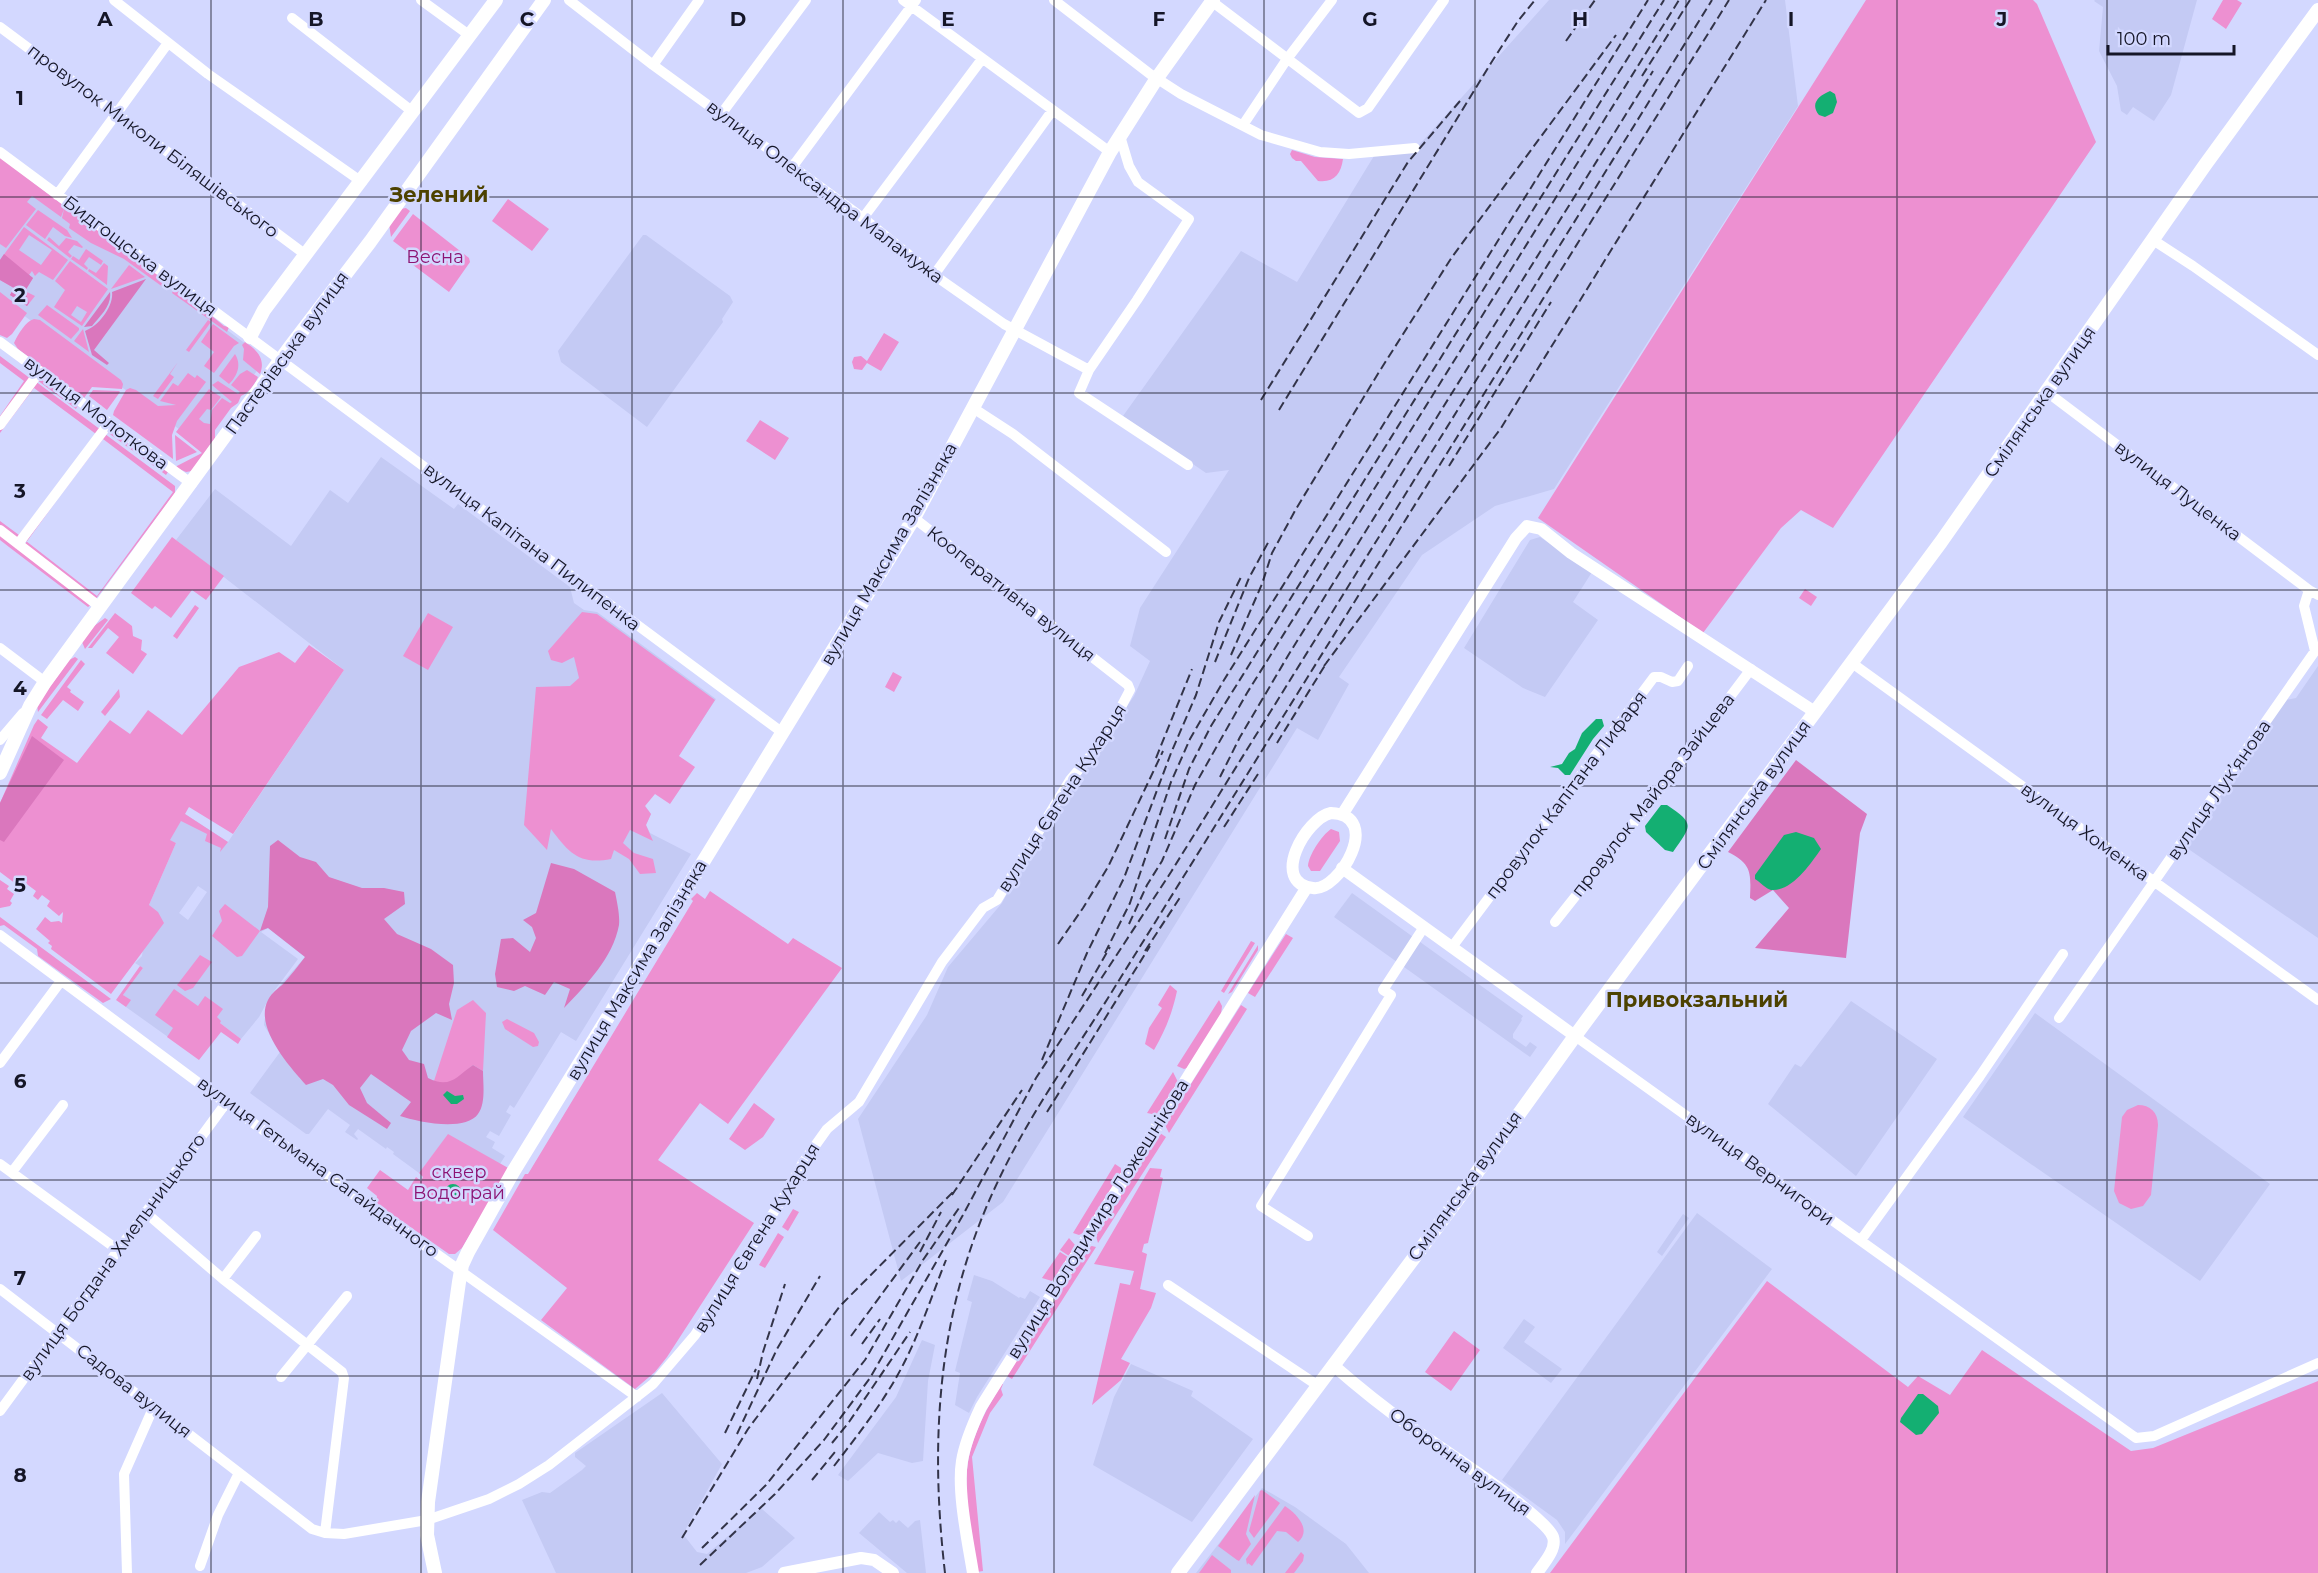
<svg xmlns="http://www.w3.org/2000/svg" width="2318" height="1573" viewBox="0 0 2318 1573" font-family="Montserrat,sans-serif">
<style>
.built{fill:#c4caf4;fill-rule:evenodd}
.green{fill:#ed90d1;fill-rule:evenodd}
.forest{fill:#da77bd}
.water{fill:#14af72}
.lines{fill:none;stroke-linecap:round;stroke-linejoin:round}
.minor{stroke:#fff;stroke-width:10}
.tertiary{stroke:#fff;stroke-width:12}
.secondary{stroke:#fff;stroke-width:14}
.rail{stroke:#333449;stroke-width:2;stroke-dasharray:9 4.5;stroke-linecap:butt}
.grid{fill:none;stroke:#151627;stroke-width:1.5;stroke-opacity:0.55}
.labels{text-anchor:middle;stroke-width:5;stroke-linejoin:round;paint-order:stroke}
.street-label{font-size:18px;fill:#151627;stroke:#d3d8ff}
.park-label{font-size:18px;fill:#8c1373;stroke:#d3d8ff}
.quarter-label{font-size:21px;font-weight:bold;fill:#4d4200;stroke:#d3d8ff}
.grid-label{font-size:20px;text-anchor:middle;font-weight:bold;fill:#151627;stroke:#d3d8ff;stroke-width:5;stroke-linejoin:round;paint-order:stroke}
</style>
<rect width="100%" height="100%" fill="#d3d8ff"/>
<!-- built -->
<path class="built" d="M1549 0H1785L1798 106 1554 489 1495 506 1422 555 1339 677 1349 684 1318 740 1297 728 1003 1202 901 1281 858 1119 927 1015 948 967 1002 903 1038 838 1134 696 1150 661 1130 646 1140 608 1229 470 1206 473 1123 416 1241 251 1297 282 1377 151 1419 145Z
M2095 0H2197L2171 95 2154 121 2133 107 2127 115 2121 111 2117 86 2099 51 2103 7 2094 1Z
M0 161 254 350 259 368 202 446 0 298Z
M643 235H646L730 296 733 302 722 319 723 322 647 427 561 362 558 351Z
M381 457 454 509 458 504 570 587 574 603 584 610 597 612 716 699 645 806 651 814 646 825 650 833 691 854 576 1041 561 1032 514 1108 510 1105 506 1112 511 1115 499 1136 490 1131 486 1137 495 1142 492 1148 505 1156 500 1164 448 1135 419 1173 393 1154 394 1152 387 1147 386 1149 358 1129 354 1134 358 1139 357 1140 345 1132 350 1125 328 1109 309 1134H306L250 1093 280 1052 264 1025 267 1002 259 1017 241 1039 199 1007 175 1042 126 1007 130 1000 123 995 143 968 135 963 142 956 149 905 176 843 169 840 185 814 228 842 344 670 176 540 215 489 291 546 330 490 348 503ZM198 886 207 892 188 920 179 913ZM268 928 305 957 269 998 298 959 261 932Z
M1540 537 1592 572 1573 602 1598 620 1545 697 1523 688 1464 648 1530 540Z
M2318 666V938L2184 846 2286 700 2296 698Z
M1352 893 1523 1016 1521 1019 1522 1020 1513 1034V1038L1526 1047 1530 1042 1537 1047 1530 1057 1334 917Z
M1851 1001 1937 1059 1856 1176 1768 1104 1795 1064 1801 1067Z
M2035 1013 2270 1184 2200 1281 1963 1117Z
M1697 1213 1772 1269 1565 1544V1532L1557 1520 1502 1480Z
M1683 1214 1689 1218 1662 1256 1657 1252Z
M974 1275 992 1281 1019 1298 1020 1297 1025 1299 1030 1291 1040 1297 977 1397 969 1413 955 1405 960 1373 955 1371 972 1302 967 1300Z
M1524 1319 1535 1327 1524 1342 1562 1369 1551 1383 1503 1348Z
M922 1340 935 1345 928 1381 923 1461 912 1463 878 1453 848 1481 838 1475 896 1397Z
M1131 1364 1193 1391 1191 1396 1253 1439 1192 1522 1093 1465 1114 1397Z
M662 1393 722 1464 683 1534 697 1552 707 1554 761 1508 795 1538 762 1567 746 1573H556L522 1500 542 1492 550 1493 582 1470 586 1466 575 1457V1453Z
M1262 1488 1295 1507 1346 1544 1369 1573H1196Z
M879 1512 890 1522 893 1520 896 1523 899 1520 908 1528 915 1521 920 1520 926 1573H907L859 1533Z"/>
<!-- green -->
<path class="green" d="M1866 0H2033L2037 4 2096 142 1833 528 1801 510 1781 528 1703 633 1538 518Z
M2223 0H2237L2242 3 2226 29 2212 19Z
M1292 150 1315 157 1343 159C1341 174 1334 183 1318 181L1301 161H1296L1292 158 1290 154Z
M0 157 63 205 64 208 66 207 171 284 167 290 124 259 91 243 69 228 70 224 62 218 64 209 61 217 32 196 27 202 36 209 6 248 0 244Z
M508 199 549 229 532 251 492 221Z
M406 208 410 211 391 237 389 224 400 209Z
M38 210 67 230 72 238 65 236 53 227 45 239 26 225Z
M413 214 469 258 470 262 449 292 409 262 413 256 393 241Z
M24 227 68 260 53 280 39 272 35 276 32 271 29 275 33 278 25 291 35 296 27 306 10 295 14 288 0 280V260ZM29 235 52 250 41 265 19 250Z
M49 237 59 246 66 238 77 241 83 247 82 248 74 245 68 252 72 256 70 258 47 240Z
M86 249 103 261 101 265 89 257 84 264 88 268 87 270 71 259 73 256 79 260Z
M70 261 108 289 82 326 54 307 65 290 55 281ZM77 306 87 312 81 322 71 315Z
M104 263 108 266 107 285 88 271 89 269 96 273Z
M129 265 145 277 111 289Z
M174 289 185 294 224 326 229 327 227 332 172 293Z
M0 292 27 313 12 334 7 338 0 335Z
M47 305 79 328V330L71 339 38 315Z
M34 319 40 320 121 380 123 384 122 389 92 387 84 398 18 349 14 343C18 334 26 321 34 319Z
M208 320 211 322 189 352 186 350Z
M213 324 239 343 234 346 214 373 204 366 214 352 201 342Z
M83 329 89 352 74 341Z
M884 333 899 342 881 371 867 363 862 370 854 369 852 362 854 357 861 356 867 361Z
M245 342C257 350 266 359 260 374L243 360 244 349 242 345Z
M235 354C242 365 237 376 229 384L219 376Z
M0 356 31 379 0 420V416L24 381 0 363Z
M178 362 170 374 174 377 158 399 153 396Z
M247 370 258 377C255 384 249 393 241 396L238 403 231 408 215 430V438L192 471 186 472 175 467 202 453 176 432 209 389 221 397 211 410 207 409 199 419 204 423 210 424 212 410 222 398 230 403 232 402 212 385 218 381 238 394 240 392 231 385 240 374Z
M188 373 195 378 197 375 206 382 177 421 172 435 173 459 113 415 114 411 126 390 130 388 136 390 158 406 176 405 160 401 173 383 178 386Z
M41 379 78 405 76 409 37 380Z
M35 381 101 430 18 539 0 527V521L19 535 96 434 34 388 0 433V428Z
M93 390 119 391 120 392 107 410 89 396Z
M760 420 789 438 775 460 746 441Z
M111 431 114 433 168 472 166 475 107 432Z
M105 434 175 486V493L95 600 25 544ZM103 439 173 492 97 596 26 541Z
M175 435 197 452 176 461Z
M0 534 92 604 88 607 9 547 0 540Z
M172 537 224 576 206 600 192 590 171 618 155 606 152 609 131 593Z
M1805 589 1817 597 1811 606 1799 598Z
M195 605 199 608 177 639 173 636Z
M582 612 597 614 715 700 679 756 695 767 670 804 655 794 645 806 651 814 646 825 653 841 630 830 623 843 634 853 653 859 656 873 640 874 629 859 614 850 611 859C579 865 569 853 551 829L547 850 524 825 536 687 570 686 579 678 574 657 562 663 551 660 548 651Z
M115 613 132 626 133 636 142 640 141 650 147 654 133 674 106 653 119 637 108 628 92 648H88Z
M428 613 453 627 428 670 403 656Z
M105 618 108 620 85 649 82 642 94 626Z
M309 645 344 670 233 834 189 807 185 814 228 842 220 852 221 848 205 841 207 834 181 821 170 840 176 843 149 905 158 912 164 923 111 994 51 949 52 946 48 943 50 941 36 929 45 917 51 922 59 921 62 923 63 912 59 916 47 906 50 901 42 895 38 900 33 896 36 891 24 882 20 887 0 872V803L34 725 38 719 48 727 41 738 77 763 110 720 130 734 148 710 182 735 239 667 279 652 295 663Z
M75 657 78 659 38 712 37 705 69 660Z
M81 660 85 664 67 687 71 690 70 692 84 702 78 711 63 700 47 719 41 715Z
M893 672 902 677 894 692 885 687Z
M119 689 120 697 105 716 101 712Z
M1331 829 1339 832 1340 841 1320 871H1311L1308 866C1309 855 1321 836 1331 829Z
M0 880 9 886 7 889 14 894 10 901 12 903 10 906 0 908Z
M710 891 788 944 793 938 842 968 728 1124 700 1103 658 1160 754 1223 667 1357 655 1372 635 1389 541 1320 567 1288 493 1230 525 1174H528L693 901 691 899 697 893 705 899Z
M225 904 260 931 242 956 237 957 212 936 222 921 219 911Z
M0 917 111 999 103 1003 38 956 37 949 4 925 0 926Z
M1286 934 1293 938 1255 997 1248 993Z
M1251 941 1255 943 1224 993 1221 991Z
M1258 945V950L1232 992 1228 994Z
M200 955 212 962 193 988 185 991 177 985Z
M140 966 143 968 123 995 131 1000 126 1007 116 1000Z
M1170 985 1177 991C1172 1014 1165 1031 1154 1050L1145 1044 1149 1028 1162 1008 1158 1005Z
M174 989 198 1006 205 996 223 1009 217 1017 221 1021 220 1023 241 1039 238 1044 221 1032 199 1060 167 1037 173 1028 155 1015Z
M473 1000 486 1013 483 1071 473 1065C462 1074 450 1089 434 1081L457 1010Z
M1219 1000 1222 1006 1221 1015 1187 1068 1184 1069 1177 1066Z
M1241 1005 1247 1009 1169 1133 1165 1125Z
M507 1019 534 1033 539 1042 538 1046 533 1047 505 1029 502 1022Z
M1173 1072 1178 1082 1159 1112 1157 1115 1147 1113Z
M754 1103 775 1119 763 1137 745 1150 729 1139Z
M2138 1105C2150 1105 2158 1112 2158 1125L2151 1195 2143 1206 2131 1209 2119 1203 2114 1191 2122 1117 2127 1110Z
M1160 1133 1166 1137 1098 1243 1096 1236 1098 1232Z
M448 1134 510 1169 462 1248 455 1254H449L376 1203 377 1196 367 1188 380 1170 408 1190 416 1177 421 1181 423 1177 419 1173Z
M1115 1164 1121 1168V1173L1083 1233 1079 1235 1073 1233Z
M1150 1168 1162 1169 1160 1177 1163 1178 1148 1243 1144 1244 1142 1252 1147 1254 1140 1289 1156 1293 1151 1308 1121 1359 1130 1363 1121 1380 1092 1405 1120 1283 1130 1285 1134 1271 1094 1264Z
M793 1209 799 1212 788 1231 782 1227Z
M778 1233 784 1237 765 1268 759 1265Z
M1069 1238 1075 1245 1069 1256 1060 1250Z
M1092 1246 1096 1247 1012 1379 1007 1376 1088 1247Z
M1060 1252 1068 1257 1052 1281 1042 1278Z
M1767 1281 1908 1387 1918 1376 1950 1395 1982 1350 2131 1451 2153 1448 2318 1381V1573H1550Z
M1454 1331 1480 1350 1451 1391 1425 1372Z
M1002 1384H1003L1001 1389 1003 1395 990 1413 972 1457 983 1571 977 1572C973 1539 964 1503 967 1470 970 1439 986 1409 1002 1384Z
M1262 1490 1280 1503 1254 1538 1249 1531 1260 1491Z
M1255 1495 1246 1534 1251 1544 1239 1561 1237 1560 1218 1546Z
M1285 1506C1297 1514 1312 1530 1298 1542L1286 1532 1277 1531 1252 1566 1248 1563 1247 1565 1246 1559Z
M1301 1552 1304 1555 1303 1561 1294 1573H1285Z
M1212 1555 1231 1570V1573H1199Z"/>
<!-- forest -->
<path class="forest" d="M4 254 33 278 25 291 29 303 27 306 10 295 14 288 0 280V260Z
M146 279 94 350 109 363 107 365 92 355 85 331C99 326 114 306 112 292Z
M110 292C112 306 100 316 92 326L84 327Z
M32 736 64 760 4 842 0 840V803Z
M1796 760 1867 814 1860 833 1846 958 1755 948 1789 908 1773 890 1755 901 1750 898C1751 873 1752 864 1728 852Z
M278 840 300 857 316 862 329 877 362 888H384L404 892 405 904 384 919 397 934 431 949 453 965 454 983 449 1004 452 1020 436 1013 411 1031 402 1050 409 1060 424 1064 428 1078C450 1089 456 1077 473 1065L483 1071C483 1084 486 1103 478 1114 465 1132 418 1122 400 1116L411 1102 371 1074 360 1088 367 1103 391 1123 387 1129 349 1105 333 1085 323 1079 306 1085C289 1066 254 1027 268 1000 272 992 278 989 284 983 291 975 298 966 305 957L268 928 260 931 268 907 270 846Z
M551 863 574 869 615 892C617 902 620 915 619 925 613 958 586 985 564 1008L570 989 554 982 545 995 525 986 514 991 497 987 495 974 501 939 513 938 530 952 536 938 532 927 523 920 536 913Z"/>
<!-- water -->
<path class="water" d="M1830 91 1835 94 1837 102 1833 113 1825 117 1819 115C1810 104 1818 96 1830 91Z
M1596 719H1602L1604 726 1593 739 1570 775H1565L1558 768 1550 767 1562 764 1569 753 1575 749 1582 733Z
M1661 805H1667C1695 824 1692 825 1673 852L1665 850 1646 832 1645 826Z
M1796 832 1814 838 1821 849C1811 863 1792 892 1771 890 1766 889 1760 882 1755 879V875L1784 835Z
M447 1091 455 1096 463 1095 464 1099 457 1104H451L443 1095Z
M445 1192a8 8 0 1 1 16 0a8 8 0 1 1-16 0Z
M1918 1394H1923L1938 1406 1939 1413 1922 1434 1916 1435 1900 1422 1901 1418Z"/>
<g class="lines">
<!-- minor -->
<path class="minor" d="M114 0 208 74 362 182
M421 0 469 35
M569 0 653 65 863 218 934 275 1004 324 1089 370
M903 0 1110 152
M1054 0 1150 74 1181 94 1261 135 1320 152 1349 154 1415 148
M1210 0 1359 113 1368 108 1444 0
M292 18 413 112
M0 27 306 255
M653 65 699 0
M722 113 806 0
M1243 125 1287 59 1332 0
M1120 136 1129 166 1138 182 1189 219 1137 300 1089 370 1079 393 1188 465
M0 152 783 733
M793 166 916 0
M57 195 168 43
M863 218 982 59
M2153 240 2193 266 2318 355
M934 275 1052 111
M0 342 192 484
M2047 392 2309 590
M973 408 1013 434 1166 552
M0 425 40 371
M0 530 100 607
M18 544 109 423
M0 648 45 682
M1852 663 2318 1000
M0 740 23 713
M1555 922 1659 791 1751 669
M0 935 235 1110 637 1397
M1452 947 1654 677H1661L1672 682 1678 681 1688 666
M2059 1018 2315 651 2304 606 2309 590 2318 595
M1575 1036 2136 1438 2154 1436 2318 1363
M0 1063 61 981
M0 1164 118 1250
M12 1172 63 1105
M145 1212 223 1279 342 1372 344 1378 325 1533
M1308 1236 1261 1206 1391 995 1383 990 1424 927
M1861 1240 1980 1076 2063 954
M223 1279 256 1236
M1168 1285 1317 1385
M0 1289 312 1529 325 1533 344 1534 427 1520 489 1499 519 1484 549 1465 653 1384 695 1335 788 1190 802 1164 827 1129 859 1102 942 962 983 908 997 900 1070 780 1103 741 1130 690 1128 685 914 518
M281 1377 347 1296
M0 1411 226 1103
M200 1566 218 1515 239 1473
M127 1573 124 1474 154 1406"/>
<!-- tertiary -->
<path class="tertiary" d="M1331 813C1384 815 1339 892 1313 888 1269 883 1306 818 1331 813Z
M1342 815 1516 538 1527 526 1541 529 1571 553 1815 712
M1342 868 1575 1036
M1333 1365C1359 1388 1387 1410 1415 1430 1439 1447 1546 1516 1553 1537 1557 1549 1544 1563 1537 1573
M784 1573 861 1558 874 1560 893 1573
M973 1573C968 1542 957 1491 962 1461 965 1442 973 1424 981 1407L1307 887"/>
<!-- secondary -->
<path class="secondary" d="M250 337 264 310 496 0
M0 773 30 706 45 682 290 347 370 242 544 0
M435 1573 427 1535 428 1502 459 1282 462 1265 468 1252 513 1172 914 518 1110 152 1157 78 1213 0
M1178 1573 1455 1203 1575 1036 1941 542 2205 165 2318 10"/>
<!-- rail -->
<path class="rail" d="M1566 41 1595 0
M1642 76 1690 0
M1261 400 1408 162 1460 101
M1279 410 1491 63 1518 21 1535 0
M1449 466 1551 302
M1231 655 1262 584 1272 553 1296 509 1379 372 1452 257 1616 35
M1215 662 1249 578 1270 539
M1324 666 1501 428 1766 0
M1277 743 1327 662
M1156 758 1192 669
M1220 777 1240 737 1289 654 1653 71
M1224 827 1258 774
M1165 839 1189 769 1211 726 1664 0
M1129 924 1147 885 1162 861 1195 785 1247 693 1679 0
M1058 944 1083 908 1108 867 1163 751
M1145 951 1181 896
M1105 953 1130 903 1171 782 1190 739 1224 680 1648 0
M1082 996 1110 947
M1042 1060 1087 953 1124 878 1171 753 1196 695 1219 622 1242 575
M1047 1112 1150 946
M952 1195 1022 1090
M920 1252 941 1212
M851 1336 920 1242
M862 1344 880 1319
M757 1379 763 1352 785 1284
M725 1433 756 1369
M737 1434 777 1349 820 1276
M832 1443 849 1422 910 1332
M834 1466C860 1432 887 1398 906 1359 922 1327 933 1292 946 1260
M812 1480 835 1452
M682 1538 748 1429 840 1306 957 1188
M702 1548 766 1485 865 1360 923 1260 959 1208
M700 1565 775 1494 824 1440 870 1378 963 1215 1036 1078 1171 872 1712 0
M945 1573C929 1435 938 1304 1000 1177 1030 1114 1071 1057 1108 998L1729 0"/>
</g>
<!-- grid -->
<path class="grid" d="M211 0V1573M421 0V1573M632 0V1573M843 0V1573M1054 0V1573M1264 0V1573M1475 0V1573M1686 0V1573M1897 0V1573M2107 0V1573M0 197H2318M0 393H2318M0 590H2318M0 786H2318M0 983H2318M0 1180H2318M0 1376H2318"/>
<g class="labels">
<!-- street labels -->
<g class="street-label">
<text transform="translate(153 141) rotate(37)" y="6">провулок Миколи Біляшівського</text>
<text transform="translate(825 192) rotate(37)" y="6">вулиця Олександра Маламужа</text>
<text transform="translate(140 256) rotate(37)" y="6">Бидгощська вулиця</text>
<text transform="translate(287 353) rotate(-54)" y="6">Пастерівська вулиця</text>
<text transform="translate(2040 402) rotate(-55)" y="6">Смілянська вулиця</text>
<text transform="translate(96 413) rotate(37)" y="6">вулиця Молоткова</text>
<text transform="translate(2178 491) rotate(37)" y="6">вулиця Луценка</text>
<text transform="translate(532 547) rotate(37)" y="6">вулиця Капітана Пилипенка</text>
<text transform="translate(889 554) rotate(-60)" y="6">вулиця Максима Залізняка</text>
<text transform="translate(1011 594) rotate(38)" y="6">Кооперативна вулиця</text>
<text transform="translate(2219 790) rotate(-55)" y="6">вулиця Лукʼянова</text>
<text transform="translate(1566 795) rotate(-53)" y="6">провулок Капітана Лифаря</text>
<text transform="translate(1653 795) rotate(-52)" y="6">провулок Майора Зайцева</text>
<text transform="translate(1754 795) rotate(-54)" y="6">Смілянська вулиця</text>
<text transform="translate(1062 798) rotate(-57)" y="6">вулиця Євгена Кухарця</text>
<text transform="translate(2085 832) rotate(36)" y="6">вулиця Хоменка</text>
<text transform="translate(637 970) rotate(-59)" y="6">вулиця Максима Залізняка</text>
<text transform="translate(318 1167) rotate(36)" y="6">вулиця Гетьмана Сагайдачного</text>
<text transform="translate(1760 1169) rotate(36)" y="6">вулиця Вернигори</text>
<text transform="translate(1465 1186) rotate(-54)" y="6">Смілянська вулиця</text>
<text transform="translate(1098 1219) rotate(-58)" y="6">вулиця Володимира Ложешнікова</text>
<text transform="translate(757 1238) rotate(-58)" y="6">вулиця Євгена Кухарця</text>
<text transform="translate(113 1257) rotate(-54)" y="6">вулиця Богдана Хмельницького</text>
<text transform="translate(134 1391) rotate(38)" y="6">Садова вулиця</text>
<text transform="translate(1460 1462) rotate(36)" y="6">Оборонна вулиця</text>
</g>
<!-- park labels -->
<g class="park-label">
<text x="435" y="263">Весна</text>
<text x="459" y="1178">сквер<tspan x="459" dy="21">Водограй</tspan></text>
</g>
<!-- quarter labels -->
<g class="quarter-label">
<text x="439" y="202">Зелений</text>
<text x="1697" y="1007">Привокзальний</text>
</g>
</g>
<g class="grid-label">
<text x="105" y="26">A</text>
<text x="316" y="26">B</text>
<text x="527" y="26">C</text>
<text x="738" y="26">D</text>
<text x="948" y="26">E</text>
<text x="1159" y="26">F</text>
<text x="1370" y="26">G</text>
<text x="1580" y="26">H</text>
<text x="1791" y="26">I</text>
<text x="2002" y="26">J</text>
<text x="20" y="105">1</text>
<text x="20" y="302">2</text>
<text x="20" y="498">3</text>
<text x="20" y="695">4</text>
<text x="20" y="892">5</text>
<text x="20" y="1088">6</text>
<text x="20" y="1285">7</text>
<text x="20" y="1482">8</text>
</g>
<!-- scale -->
<path d="M2108 45v9h126v-9" fill="none" stroke="#151627" stroke-width="3"/>
<text x="2117" y="45" font-size="18" fill="#151627" stroke="#d3d8ff" stroke-width="4.5" paint-order="stroke">100 m</text>
</svg>
